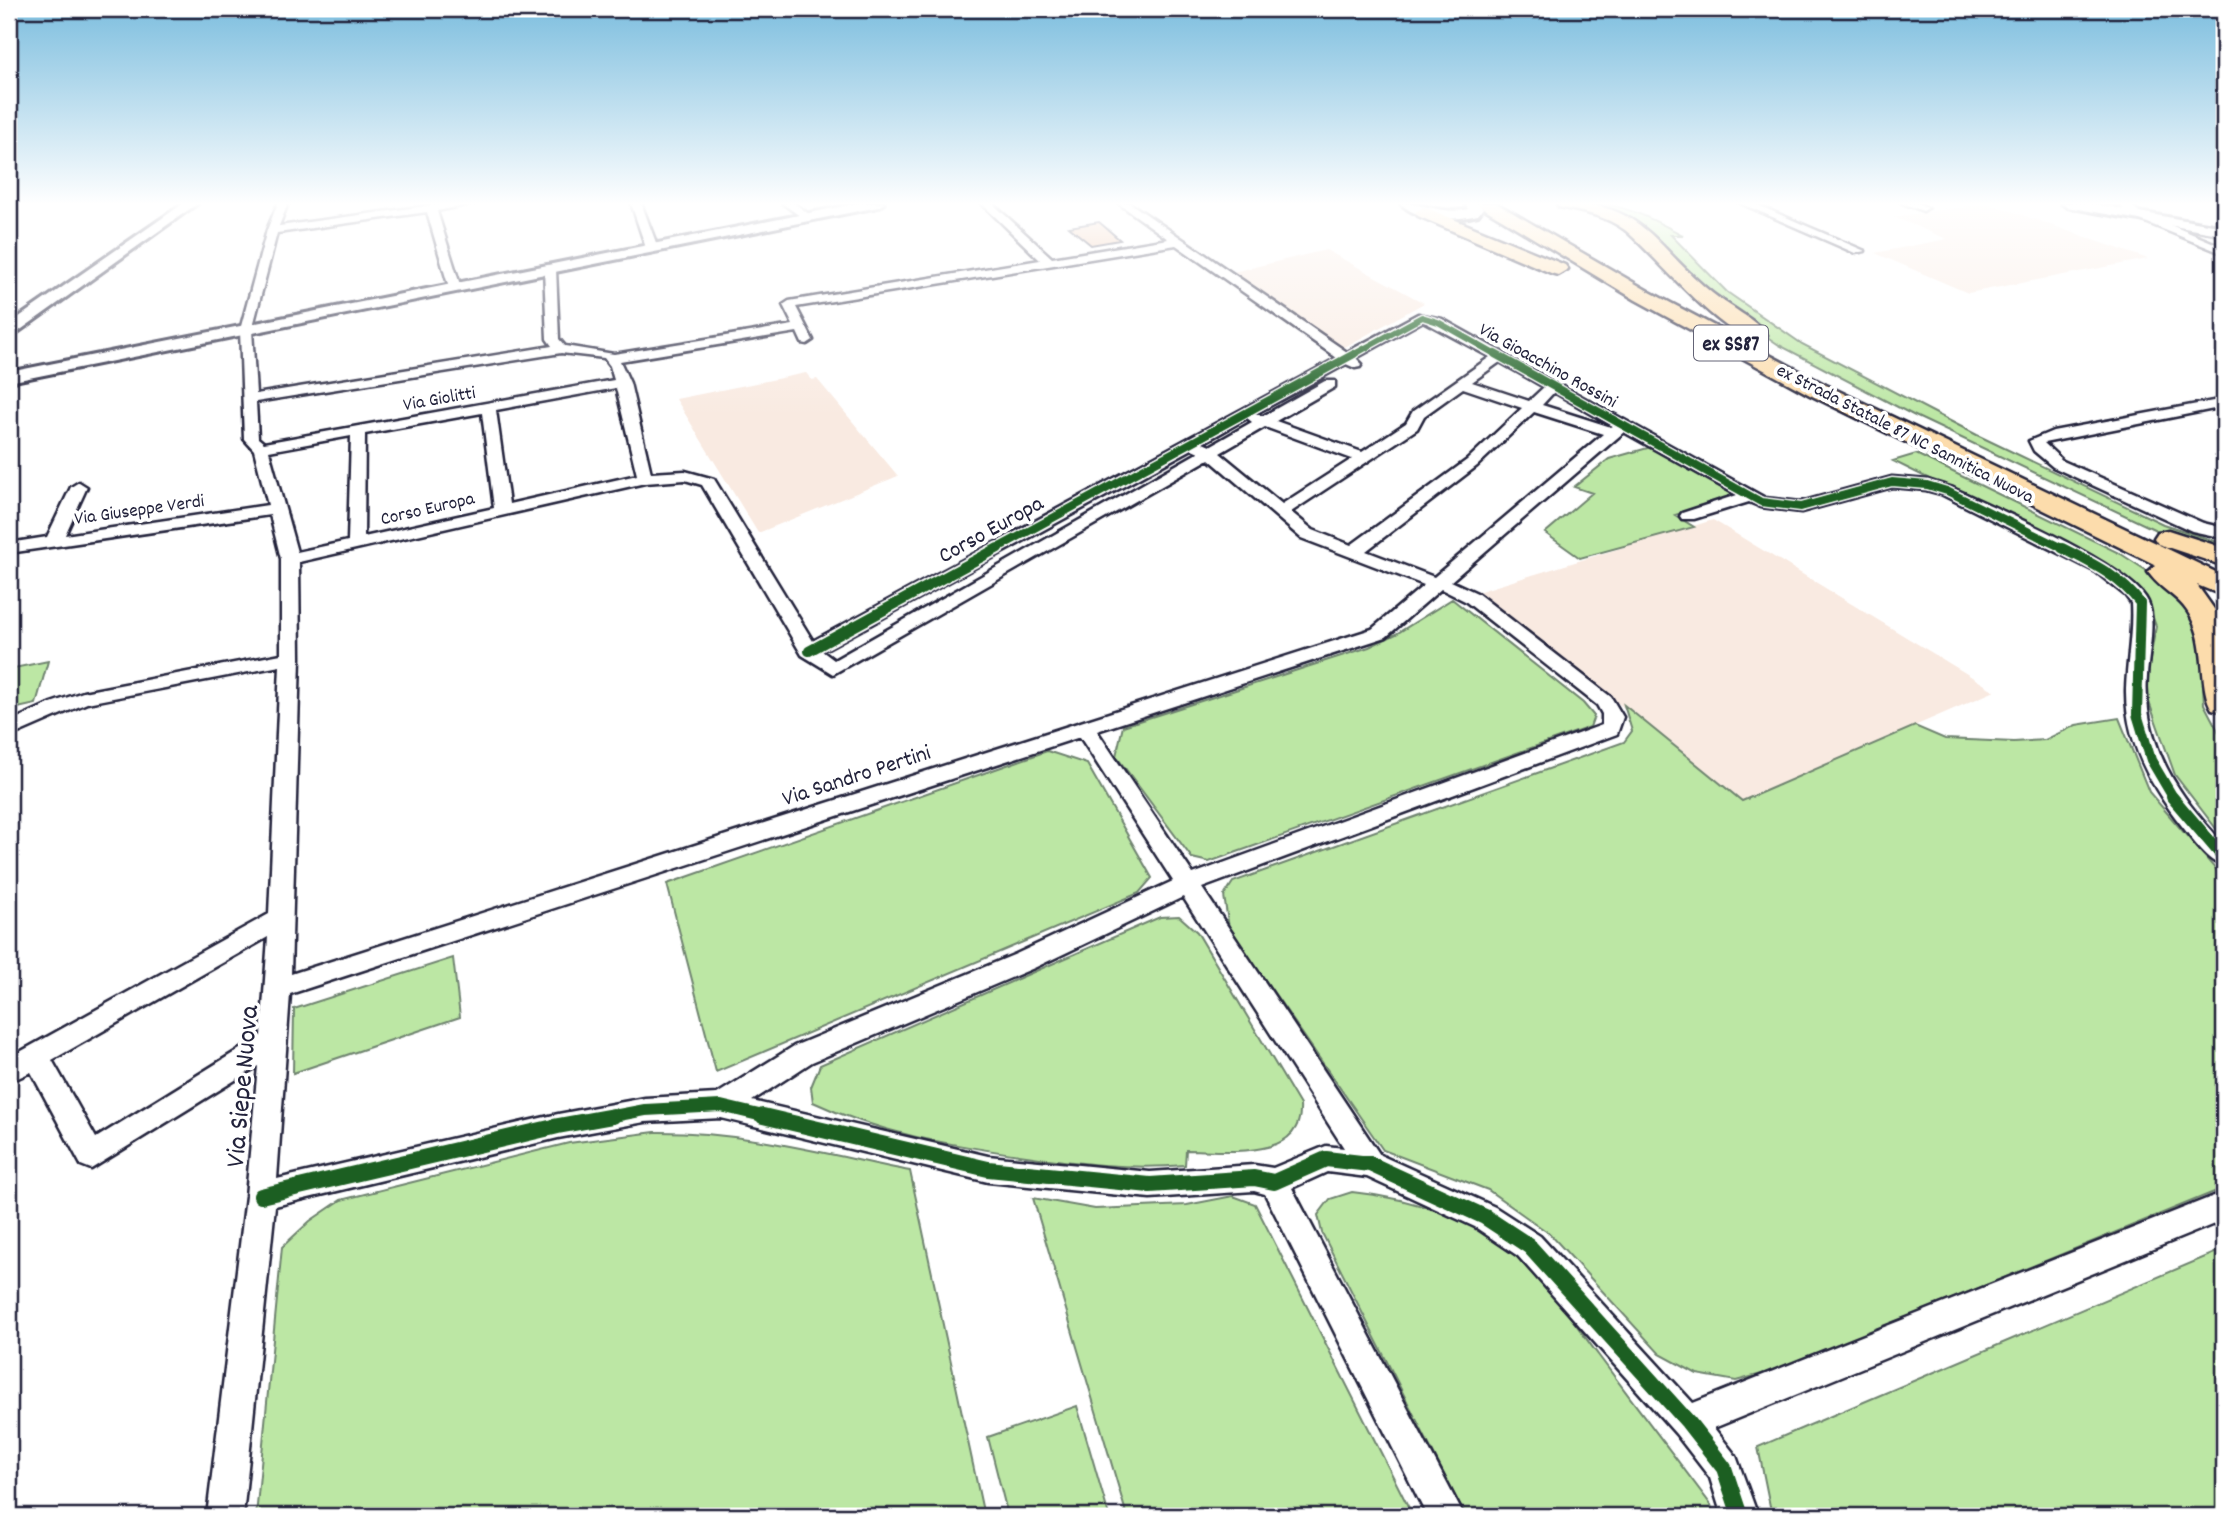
<svg xmlns="http://www.w3.org/2000/svg" width="2233" height="1525" viewBox="0 0 2233 1525" font-family="Dekko,sans-serif">
<style>
.built{fill:#f9eae1}
.green{fill:#bce7a4;stroke:#6f8470;stroke-width:2}
.building{fill:#eaba9a;stroke:#22223b;stroke-width:2}
.lines{fill:none;stroke-linecap:round;stroke-linejoin:round}
.minor-casing{stroke:#22223b;stroke-width:5}
.tertiary-casing{stroke:#22223b;stroke-width:6}
.trunk-casing{stroke:#22223b;stroke-width:5}
.minor{fill:#fff;fill-rule:evenodd}
.tertiary{fill:#fff;fill-rule:evenodd}
.trunk{fill:#fcdcac;fill-rule:evenodd}
.cycleway-far4-casing{stroke:#fff;stroke-width:9}
.cycleway-far3-casing{stroke:#fff;stroke-width:11}
.cycleway-far2-casing{stroke:#fff;stroke-width:14}
.cycleway-far1-casing{stroke:#fff;stroke-width:17}
.cycleway-casing{stroke:#fff;stroke-width:20}
.cycleway-far4{stroke:#1b5e20;stroke-width:6}
.cycleway-far3{stroke:#1b5e20;stroke-width:8}
.cycleway-far2{stroke:#1b5e20;stroke-width:10}
.cycleway-far1{stroke:#1b5e20;stroke-width:12}
.cycleway{stroke:#1b5e20;stroke-width:16}
.labels{text-anchor:middle;stroke-width:7;stroke-linejoin:round;paint-order:stroke}
.far-street-label{font-size:19px;fill:#22223b;stroke:#fff}
.shield{fill:#fff;stroke:#646476;stroke-width:2}
.shield-label{font-size:21px;font-weight:bold;fill:#22223b}
.street-label{font-size:23px;fill:#22223b;stroke:#fff}
.near-street-label{font-size:28px;fill:#22223b;stroke:#fff}
</style>
<rect width="100%" height="100%" fill="#fff"/>
<filter id="ink" filterUnits="userSpaceOnUse"><feTurbulence type="fractalNoise" baseFrequency=".0143" numOctaves="2"/><feDisplacementMap in="SourceGraphic" scale="14" xChannelSelector="R" yChannelSelector="G"/><feConvolveMatrix kernelMatrix="1 2 1 2 8 2 1 2 1" color-interpolation-filters="sRGB"/></filter>
<g filter="url(#ink)">
<!-- built -->
<path class="built" d="M1988 203 2148 259 1968 293 1875 253 1947 239 1894 217Z
M1326 250 1424 303 1343 348 1233 272Z
M806 373 812 380 817 379 898 476 758 533 676 399Z
M1713 520 1995 691 1742 801 1477 592Z"/>
<!-- green -->
<path class="green" d="M1588 203C1623 203 1652 219 1683 235H1671L1727 292 1802 344 1977 435 2163 524 2224 544V554L2158 531 1913 415 1779 345 1726 309 1690 277 1650 234 1613 212Z
M1651 447 1735 496 1675 515 1694 527 1580 558 1545 533 1592 493 1574 487 1609 459Z
M1916 454 2121 554 2161 580 2188 604 2200 631 2204 704 2224 742V839L2175 775 2149 702 2147 676 2156 626 2147 601 1986 507 1893 461Z
M1452 599 1583 703 1594 716 1590 727 1209 862 1192 858 1116 756 1123 726 1369 647 1396 634Z
M48 661 36 704 9 710V669Z
M1624 705 1742 801 1915 726 1945 739 2014 742 2045 740 2076 725 2119 718 2149 792 2224 879V1188L1780 1369 1736 1381 1697 1374 1660 1354 1550 1234 1488 1190 1383 1150 1229 928 1224 896 1233 882 1624 742 1632 731Z
M1047 751 1087 764 1152 878 1139 893 716 1072 667 884Z
M1179 916 1197 932 1300 1105C1304 1162 1224 1150 1186 1150L1185 1165C1130 1170 1074 1163 1019 1155 946 1144 881 1134 813 1102L811 1087 820 1065 1160 917Z
M453 958 460 1017 293 1073 294 1009Z
M655 1132C741 1131 825 1154 910 1171L984 1516H256L282 1247 310 1221 341 1200 569 1143Z
M1352 1192C1410 1198 1468 1217 1514 1254 1548 1282 1573 1321 1599 1356 1636 1406 1674 1456 1711 1505L1714 1516H1465L1322 1233 1318 1215 1330 1199Z
M1233 1196 1255 1204 1413 1516H1127L1033 1198 1095 1209 1187 1205Z
M2224 1249V1516H1772L1758 1447Z
M1077 1406 1109 1516H1008L988 1437Z"/>
<!-- building -->
<path class="building" d="M1099 222 1120 240 1091 245 1069 227Z"/>
<g class="lines">
<defs>
<path id="minor" d="M278 203H288L279 226 448 203H475L437 211 461 288 455 292 449 288 427 212 277 233 252 330 256 394 552 346 547 339 544 269 550 266 556 269 559 339 565 346 614 354 793 325 783 305 789 301 1040 260 981 203H992L1052 258 1168 239 1118 203H1130L1347 352 1418 314 1442 319 1765 498 1801 502 1892 477 1927 480 1953 488C1993 507 2133 566 2148 602 2156 619 2148 657 2147 676 2142 743 2179 798 2224 844V866C2207 862 2193 840 2182 826 2151 787 2125 741 2126 689 2127 660 2133 632 2131 603L2125 595 2096 572 1941 494 1926 490 1892 487 1801 512 1761 507 1749 502 1694 519H1682L1680 516 1682 513 1737 495 1624 432 1451 581 1477 593 1611 697 1623 717 1617 734 1202 888 1380 1155 1495 1207 1540 1236 1693 1403 2224 1192V1220L1714 1428 1736 1456 1758 1516H1722L1710 1478 1676 1434 1518 1256 1475 1227 1367 1177 1327 1172 1292 1188 1464 1516H1427L1265 1194 1254 1191 1150 1198 988 1182 721 1118 645 1122 558 1138 275 1206 243 1516H207L246 1196 258 1066 91 1169 81 1165 31 1072 9 1082V1058L269 914 280 666 87 703 9 737V722L51 703 83 692 281 654V559L270 515 9 553V543L47 537 71 487 79 482 87 487 65 535 268 505 254 450 244 439 240 330 267 230ZM1176 245 1337 358 813 641 714 479 685 471 651 473 630 383 620 361 797 332 802 343 807 344 813 340 796 307ZM1423 321 1490 357 1413 411 1406 423 1362 452 1276 421 1335 387V381H1325L1263 416 1255 414 1346 364 1355 368 1360 367 1362 364 1356 358ZM561 353 604 358 610 366 614 380 264 443 258 438 256 402ZM1500 362 1544 387 1529 401 1472 382ZM616 388 637 475 509 504 496 410ZM1463 388 1522 408 1467 460 1351 545 1313 530 1291 512 1417 429 1424 416ZM1554 392 1613 426 1611 427 1542 405ZM1534 412 1603 434 1434 577 1366 551 1477 466ZM482 413 494 508 364 537 365 434ZM1247 418 1252 422 1210 446 1203 443ZM1265 427 1352 459 1282 504 1220 453ZM351 436 348 541 297 552 269 451ZM1192 449 1199 452 834 660 822 651ZM1209 459 1301 538 1424 585 1372 629 291 974 300 658 299 562 645 483 685 480 702 485 802 655 833 674ZM1441 589 1465 601 1597 705 1602 714V725L1193 874 1097 731 1386 637ZM1080 737 1173 881 1016 954 794 1046 717 1094 645 1098 558 1114 277 1179 290 994ZM1183 897 1344 1148 1326 1146 1273 1168 1254 1165 1150 1172 988 1156 752 1101 812 1062 1034 968ZM268 937 261 1036 96 1138 52 1060Z
M631 203H641L658 248 656 250 646 248Z
M782 203H794L813 217 804 219Z
M1740 203H1753L1865 251 1855 253Z
M1902 203H1917L1928 208 1923 211Z
M2127 203 2141 213 2224 247V254L2133 217 2123 210 2122 206Z
M2224 399V407L2044 443 2063 461 2203 523 2224 528V538L2192 531 2053 467 2034 451 2029 441 2053 431Z"/>
<path id="tertiary" d="M184 203H198L15 334 9 336V324Z
M859 203H884L878 207 9 382V372Z
M1400 203C1424 203 1444 215 1468 209L1465 203H1478L1483 208 1478 215C1453 221 1419 222 1400 203Z
M2061 203H2088L2224 227V235L2067 207Z"/>
<path id="trunk" d="M1475 203H1496L1650 292 1826 385 2224 576V596L2197 585 2224 623V712L2212 709C2200 691 2205 653 2196 629 2185 596 2164 595 2148 572L2156 565 1810 395 1636 300Z
M1556 203C1643 200 1653 245 1712 293 1727 305 1756 320 1767 335L1764 340C1729 348 1653 252 1625 230 1605 215 1582 212 1559 207Z
M1424 207 1565 265 1568 269 1558 275 1551 273 1418 216 1415 212Z
M2168 530 2224 548V566L2158 544 2154 538 2158 532Z"/>
</defs>
<!-- minor casing -->
<use href="#minor" class="minor-casing"/>
<!-- tertiary casing -->
<use href="#tertiary" class="tertiary-casing"/>
<!-- trunk casing -->
<use href="#trunk" class="trunk-casing"/>
<!-- minor -->
<use href="#minor" class="minor"/>
<!-- tertiary -->
<use href="#tertiary" class="tertiary"/>
<!-- trunk -->
<use href="#trunk" class="trunk"/>
<defs>
<path id="cycleway-far4" d="M1351 356 1422 317 1438 322 1498 356"/>
<path id="cycleway-far3" d="M1495 354 1761 502 1801 507 1892 482 1927 485 1947 491 2066 550
M994 550 1354 354"/>
<path id="cycleway-far2" d="M2062 548C2091 563 2120 576 2140 603L2137 714 2151 760 2174 799
M809 651 998 548"/>
<path id="cycleway-far1" d="M2172 797 2224 858
M603 1118 645 1110 721 1106 771 1118"/>
<path id="cycleway" d="M763 1116 988 1169 1150 1185 1254 1178 1274 1182 1326 1159 1370 1164 1485 1217 1529 1246 1688 1422 1724 1468 1740 1516
M261 1196 558 1126 613 1116"/>
</defs>
<!-- cycleway-far4 casing -->
<use href="#cycleway-far4" class="cycleway-far4-casing"/>
<!-- cycleway-far3 casing -->
<use href="#cycleway-far3" class="cycleway-far3-casing"/>
<!-- cycleway-far2 casing -->
<use href="#cycleway-far2" class="cycleway-far2-casing"/>
<!-- cycleway-far1 casing -->
<use href="#cycleway-far1" class="cycleway-far1-casing"/>
<!-- cycleway casing -->
<use href="#cycleway" class="cycleway-casing"/>
<!-- cycleway-far4 -->
<use href="#cycleway-far4" class="cycleway-far4"/>
<!-- cycleway-far3 -->
<use href="#cycleway-far3" class="cycleway-far3"/>
<!-- cycleway-far2 -->
<use href="#cycleway-far2" class="cycleway-far2"/>
<!-- cycleway-far1 -->
<use href="#cycleway-far1" class="cycleway-far1"/>
<!-- cycleway -->
<use href="#cycleway" class="cycleway"/>
</g>
</g>
<!-- sky -->
<linearGradient id="sky" x2="0" y2="1"><stop stop-color="#7bbdde"/><stop offset="0.49" stop-color="#fff"/><stop offset="1" stop-color="#fff" stop-opacity="0"/></linearGradient>
<rect width="2233" height="416" fill="url(#sky)"/>
<g class="labels">
<!-- far-street labels -->
<g class="far-street-label">
<text transform="translate(1549 364) rotate(29)" y="7">Via Gioacchino Rossini</text>
<text transform="translate(439 397) rotate(-10)" y="7">Via Giolitti</text>
<text transform="translate(1906 432) rotate(27)" y="7">ex Strada Statale 87 NC Sannitica Nuova</text>
<text transform="translate(427 507) rotate(-13)" y="7">Corso Europa</text>
<text transform="translate(139 508) rotate(-8)" y="7">Via Giuseppe Verdi</text>
</g>
<!-- shield labels -->
<rect class="shield" x="1694" y="325.5" width="74" height="35" rx="5"/>
<g class="shield-label">
<text x="1731" y="350">ex SS87</text>
</g>
<!-- street labels -->
<g class="street-label">
<text transform="translate(990 528) rotate(-29)" y="8">Corso Europa</text>
<text transform="translate(856 774) rotate(-18)" y="8">Via Sandro Pertini</text>
</g>
<!-- near-street labels -->
<g class="near-street-label">
<text transform="translate(240 1086) rotate(-85)" y="10">Via Siepe Nuova</text>
</g>
</g>
<!-- margin -->
<rect width="2233" height="1525" fill="none" stroke="#fff" stroke-width="35"/>
<rect x="18" y="18" width="2198" height="1490" fill="none" stroke="#22223b" stroke-width="2.5" filter="url(#ink)"/>
</svg>
